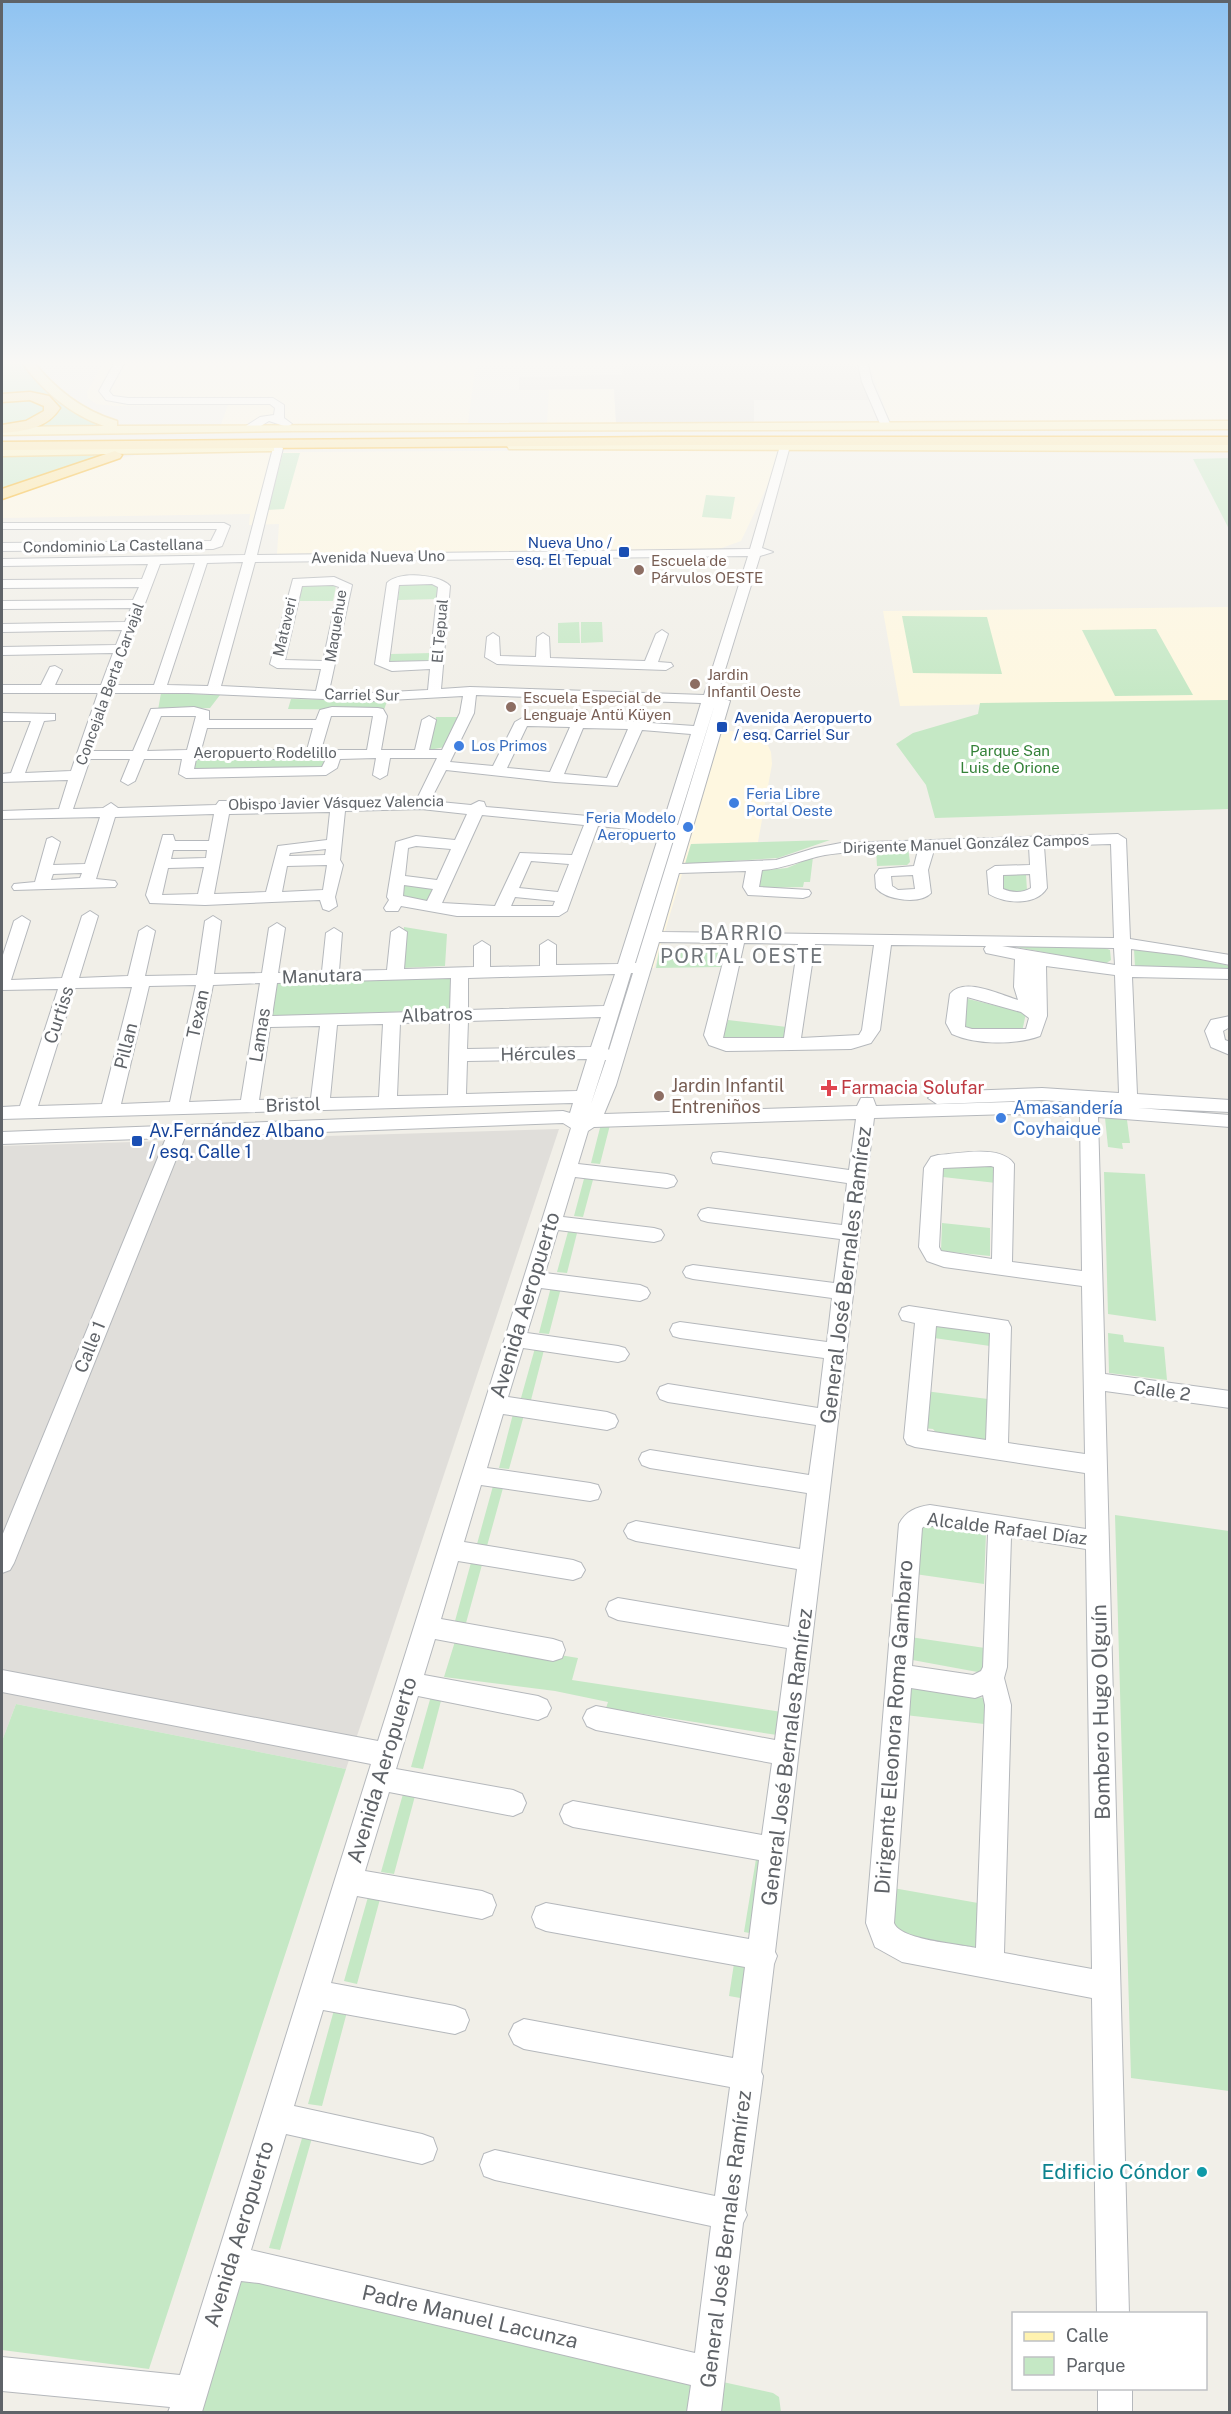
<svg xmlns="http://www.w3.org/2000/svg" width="1231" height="2414" viewBox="0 0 1231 2414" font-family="'Public Sans',sans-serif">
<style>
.commercial{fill:#fef7e0}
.industrial{fill:#e0deda}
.green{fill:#c5e8c5}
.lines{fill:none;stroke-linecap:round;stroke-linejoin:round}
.minor-casing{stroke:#b5b8bc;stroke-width:2}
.major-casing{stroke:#f2c960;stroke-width:3}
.highway-casing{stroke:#f9ab00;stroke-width:3}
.minor{fill:#fff;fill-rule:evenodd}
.major{fill:#fff2af;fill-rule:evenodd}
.highway{fill:#fde293;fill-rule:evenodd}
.transit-dot{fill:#1a4fb4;stroke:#fff;stroke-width:2}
.education-dot{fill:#8d6e63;stroke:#fff;stroke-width:2}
.shop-dot{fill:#3f7fe0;stroke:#fff;stroke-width:2}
.health-dot{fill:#e0444e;stroke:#fff;stroke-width:2}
.culture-dot{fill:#0f9aa8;stroke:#fff;stroke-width:2}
.labels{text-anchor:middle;stroke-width:6;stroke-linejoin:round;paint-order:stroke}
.far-transit-label{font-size:15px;fill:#164399;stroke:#fff;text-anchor:end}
.far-street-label{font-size:15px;fill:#5f6368;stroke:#fff}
.far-education-label{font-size:15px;fill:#785e54;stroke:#fff;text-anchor:start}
.far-shop-label{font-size:15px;fill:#366cbe;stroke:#fff;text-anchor:start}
.far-park-label{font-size:15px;fill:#348238;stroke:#fff}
.street-label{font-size:18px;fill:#5f6368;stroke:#fff}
.education-label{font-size:18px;fill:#785e54;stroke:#fff;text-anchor:start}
.health-label{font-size:18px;fill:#be3a42;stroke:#fff;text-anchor:start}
.shop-label{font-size:18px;fill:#366cbe;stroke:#fff;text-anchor:start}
.transit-label{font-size:18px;fill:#164399;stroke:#fff;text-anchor:start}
.neighbourhood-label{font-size:20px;letter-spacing:1.5px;fill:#70757a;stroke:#fff}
.near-street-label{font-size:21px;fill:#5f6368;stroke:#fff}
.near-culture-label{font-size:21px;fill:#0d838f;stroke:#fff;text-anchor:end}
</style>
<rect width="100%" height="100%" fill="#f1efe8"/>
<!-- commercial -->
<path class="commercial" d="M105 360H476L468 424 220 427 228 405 114 406 96 404 88 398 87 392Z
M868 360H1229V422L934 420 895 423 889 420Z
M549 389H614L616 423H547Z
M785 449 741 541 719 549 277 554 279 524 249 525 250 514 2 518V501L97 463 147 453Z
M1229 607V700L900 706 883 611Z
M721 693 732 694 723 730 763 735 771 752 772 764 758 842 691 844 654 968 636 967 656 895Z"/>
<!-- industrial -->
<path class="industrial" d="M621 360H854L869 400H754V422L616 423 614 389 519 390V377L622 375Z
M559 1129 346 1769 16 1704 2 1741V1146Z"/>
<!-- green -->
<path class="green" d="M2 360H21L46 387 119 427 2 428Z
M114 453 2 492V454Z
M283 453H300L284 509 267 510Z
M1229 458H1230L1229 529 1193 459Z
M706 495 735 497 731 519 702 517Z
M405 582 439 584 438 599 398 600 400 584Z
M331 583 336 586 333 601H293L297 586Z
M902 616 987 617 1002 674 913 673Z
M579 622 580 643H558V623Z
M581 622H602L603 642 581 643Z
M1156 629 1193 695 1115 696 1082 630Z
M432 653V662L389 664 391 654Z
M161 693 220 695 210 708 158 710Z
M291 699 387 701 384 710 288 709Z
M1229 700V809L935 818 926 785 896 744 913 733 978 714 980 703Z
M436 717H460L445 747 429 750Z
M325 756 322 770 190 772 194 757Z
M830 840 778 858 685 864 691 844Z
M908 848 910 862 907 865 877 866 876 849Z
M813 857 810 882H804L803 887 757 888 756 871 787 868Z
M1002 873 1026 874 1027 891H1000Z
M400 885H434L432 903 402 900Z
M404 927 447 934 445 966 401 968Z
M1011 946 1102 947 1110 950 1111 960 1105 964Z
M725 949 721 967 656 968 659 951Z
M1134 949 1171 951 1229 966V968L1135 967Z
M452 978 451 1010 268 1016 273 983Z
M964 998 1026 1013 1022 1032 966 1029Z
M728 1020 787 1027 788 1035 782 1039 730 1041 723 1037Z
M1105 1118 1127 1120 1130 1143H1122L1123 1149 1108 1147Z
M601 1124 610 1125 600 1164 591 1163Z
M950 1165 996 1166V1183L943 1177V1169Z
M1104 1172 1145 1174 1156 1321 1108 1314Z
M585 1175 594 1176 583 1217 574 1216Z
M942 1223 990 1228V1256L941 1251Z
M569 1228 578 1229 567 1273 557 1272Z
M551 1287 561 1288 549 1334 539 1333Z
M935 1322 991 1330 990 1346 934 1338Z
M1108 1333 1123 1335 1124 1342 1164 1347 1167 1380 1109 1373Z
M535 1348 544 1350 531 1400 521 1398Z
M925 1391 988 1399 987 1441 938 1435 933 1429 923 1428Z
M513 1414 524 1415 509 1469 499 1468Z
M493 1486 503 1488 487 1546 477 1544Z
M1115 1515 1229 1531V2091L1131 2078Z
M927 1523 986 1533 984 1584 915 1574 920 1527Z
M472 1559 483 1561 466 1623 455 1621Z
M910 1637 985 1648 983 1673 907 1659Z
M456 1638 578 1658 572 1680 782 1712 777 1735 606 1708 608 1702 555 1691 444 1677Z
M907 1687 985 1698 984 1724 905 1715Z
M431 1696 442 1697 423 1769 411 1767Z
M16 1704 346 1769 149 2369 2 2350V1741Z
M403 1794 415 1796 394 1874 381 1872Z
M756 1859 766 1861 755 1934 744 1932Z
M893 1888 978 1903 977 1950 895 1934 889 1924Z
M368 1897 380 1899 357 1984 344 1981Z
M735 1957 751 1960 746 1999 729 1996Z
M334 2010 347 2012 322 2106 308 2104Z
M303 2135 312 2138 280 2250 269 2248Z
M242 2277 773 2393 779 2397 781 2412H198L233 2282Z"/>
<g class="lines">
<defs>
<path id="minor" d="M116 360H126L109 391 113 396 128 398H273L284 405V418L292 424 287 427 269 421 254 430H246V426L260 417 274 415 275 408 270 404H128L106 400 99 391Z
M857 360H867L872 382 891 426 890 428 881 426 862 382Z
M785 443 790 446 762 548 773 552 760 556 717 696 730 701 682 864 776 860 815 848 841 843 1118 834 1126 839 1130 939 1230 955V965L1181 955 1131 949V966L1230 969V979L1132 977 1137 1094 1230 1100V1112L1138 1108 1230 1115V1127L1098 1117 1105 1374 1230 1391V1408L1105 1391 1129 2314H1097L1092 1998 902 1962 875 1947 866 1923 899 1524C906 1511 916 1507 930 1505L1086 1529 1085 1473 915 1447 907 1444 904 1438 915 1323 902 1320 899 1314 902 1308 909 1306 1008 1321 1011 1327 1008 1443 1085 1454 1082 1286 944 1267 927 1261 919 1247 924 1168 931 1157 938 1155C958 1154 1001 1144 1014 1164L1012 1262 1082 1271 1080 1116 1011 1114 874 1118 775 1952 777 1956 774 1964 761 2072 763 2076 745 2210 747 2215 743 2223 721 2412H687L691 2385 259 2283 241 2281 202 2412H168L170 2407 2 2391V2357L180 2375 371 1764 2 1692V1670L378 1741 571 1128 563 1123 185 1137 14 1563 10 1570 2 1573V1536L166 1138 2 1144V1132L563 1111 570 1113 573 1103 2 1119V1107L20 1106 58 989 2 990V958L14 921 22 916 30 921 11 980 62 978 82 916 90 911 98 916 79 978 128 976 139 931 147 926 155 931 145 976 197 975 205 921 213 916 221 921 214 974 262 973 269 928 277 923 285 928 278 973 322 971 326 933 334 928 342 933 339 971 387 970 391 932 399 927 407 932 404 969 474 967V946L482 941 490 946V967L540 966V945L548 940 556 945V965L618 964 660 832 598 826 567 911 559 916H457L401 906 398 911H386L384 908 389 900 387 897 396 842 416 836 455 840 467 814 421 809 345 811 340 860 343 865 335 897 337 906 329 911 323 909 320 900 205 905 150 903 146 895 163 835H173L175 841H209L214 814 115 817 96 879 115 881 117 884 115 887 14 890 12 887 14 884 35 882 47 839 52 837 60 842 53 865 85 864 100 817 2 819V811L59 809 68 780 2 782V774L11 773 31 721H2V713L55 714V720L44 721 25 773 71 771 98 693H2V685H41L50 667 55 666 62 670 55 685H101L113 653 2 655V647L116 645 122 630 2 632V624L125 622 131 608 2 609V601L133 600 139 587 2 588V580L142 579 148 564 2 566V559L245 555 273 448 278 445 283 448 257 555 750 549 780 446ZM748 556 704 695 470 687 441 689 450 586C439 574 398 571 387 583L375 664 392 671 430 669 428 690 371 693 329 691 352 585 334 577 293 579 270 664 277 668 321 669 316 691 221 686 255 562ZM243 562 208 686 167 685 207 563ZM195 563 154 685H114L160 564ZM432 584 438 587 430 661 389 662 399 585ZM333 585 339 587 323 661 285 660 302 586ZM111 693H188L371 701 463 696 460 713 442 750H429L436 720 429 716 422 720 415 750H381L387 716 383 709 378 708 332 707 320 710 316 720H209V711L194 707 151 709 133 751H92ZM476 695 701 703 694 726 579 718H522L515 722 493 766 450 762 474 713ZM715 704 678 825H677ZM161 716H196L187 750 147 751ZM331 716H373L367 750H321ZM527 726 570 727 550 772 507 768ZM207 728H313L307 750H201ZM583 728 628 729 607 778 564 774ZM642 730 691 734 663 823 601 818 594 814 588 816 486 807 484 802 479 801 471 805 430 801 446 770 555 782 617 786ZM376 758 373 775 380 779 387 775 390 758H437L416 801 346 802 344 798H334L331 803 231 805 229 801H219L216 805 118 808 111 803 103 808 73 809 90 759H130L121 781 128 785 135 781 144 759H182L179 774 186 778 326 775 337 768 340 759ZM196 759H326L322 767 194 769ZM330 812 327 840 278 846 266 892 214 894 229 814ZM482 815 584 825 572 855 520 853 495 906 442 903ZM676 834 636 963H635L675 834ZM1111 844 1114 938 662 932 679 873 746 871 743 887 748 895 803 898 809 896 811 893 809 890 759 887 762 870C785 869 803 859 825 855 856 850 888 851 918 850L914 866 879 869 875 875 876 888C886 900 920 905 931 893L928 870 934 850 1029 846 1030 865 995 866 987 871 989 894C1006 904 1036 906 1047 888L1044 846ZM416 846 451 849 437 880 405 876 408 848ZM326 849 325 855 289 856 290 853ZM173 850H207L206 858 171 859ZM531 861 569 864 558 892 519 888ZM327 865 323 890 282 892 287 866ZM204 867 198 894 162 895 168 868ZM82 873 80 878 51 880 53 874ZM1030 874 1031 888C1023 893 1012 893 1003 889V875ZM913 875 915 889 898 890 892 886 891 876ZM404 885 433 889 427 901 403 896ZM515 897 555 901 553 906H511ZM659 942 728 943 704 1035 709 1045 726 1051 851 1049 871 1043 880 1030 891 945 986 946 984 949 986 953 1015 959 1014 987 1018 1000C1001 995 964 976 950 994L946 1023 952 1034C976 1045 1016 1045 1040 1036L1047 1016 1046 966 1115 975 1119 1093 1042 1088 937 1092 928 1098 937 1104 1042 1100 1119 1105 1120 1107 1011 1102 876 1106 873 1098H861L857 1106 604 1114 616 1085ZM744 943 798 944 784 1038H723ZM815 944 874 945 862 1030 859 1035 801 1038ZM1002 946 1114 948 1115 965ZM631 973H633L609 1050 608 1049ZM615 974 604 1006 468 1010V978ZM451 978 450 1011 272 1016 277 983ZM260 983 241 1100 189 1102 213 985ZM196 985 170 1102 121 1104 149 986ZM132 987 102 1104 38 1106 75 988ZM967 997 1021 1012 1029 1018 1026 1029H972L965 1027ZM601 1017 591 1047 467 1049 468 1021ZM450 1022 448 1095 397 1096 400 1023ZM383 1024 379 1097 330 1098 337 1025ZM320 1026 311 1098 259 1100 270 1027ZM587 1059 577 1091 466 1094 467 1061ZM605 1060H606L591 1104ZM856 1119 849 1170 720 1152 713 1153 711 1158 713 1163 720 1164 847 1183 842 1225 708 1208 701 1210 698 1215 701 1220 708 1222 840 1239 834 1283 693 1265 686 1267 683 1272 686 1277 693 1279 832 1298 827 1342 680 1322 673 1324 670 1330 673 1336 680 1338 824 1358 818 1408 668 1384 660 1387 657 1393 660 1399 668 1402 816 1425 809 1475 650 1450 642 1453 639 1459 642 1465 650 1468 807 1493 800 1549 636 1521 628 1524 624 1531 628 1538 636 1541 797 1569 789 1627 618 1598 609 1602 606 1609 609 1616 618 1620 787 1648 775 1740 596 1706 587 1710 583 1718 587 1726 596 1730 772 1763 762 1835 573 1801 564 1805 560 1814 564 1823 573 1827 759 1860 749 1939 546 1903 536 1907 532 1917 536 1927 546 1931 745 1967 733 2058 524 2019 514 2024 509 2034 514 2044 524 2049 730 2087 715 2196 495 2150 484 2154 480 2165 484 2176 495 2180 711 2226 695 2353 251 2250 286 2134 422 2164 433 2160 437 2149 433 2138 422 2134 294 2106 323 2010 455 2034 465 2030 469 2020 465 2010 455 2006 331 1983 357 1896 482 1919 492 1915 496 1905 492 1895 482 1891 365 1871 389 1792 513 1816 522 1812 526 1803 522 1794 513 1790 396 1769 418 1696 538 1720 547 1716 551 1708 547 1700 538 1696 424 1675 435 1639 553 1661 562 1658 565 1650 562 1642 553 1639 441 1619 458 1561 573 1580 581 1577 585 1570 581 1563 573 1560 464 1542 481 1485 590 1501 598 1499 601 1492 598 1485 590 1483 487 1468 503 1414 607 1430 615 1427 618 1421 615 1415 607 1412 508 1397 523 1348 618 1362 625 1360 629 1354 625 1348 618 1346 527 1333 541 1288 640 1301 647 1298 650 1293 647 1288 640 1285 545 1273 558 1230 654 1242 661 1240 664 1235 661 1230 654 1228 563 1217 575 1177 667 1188 674 1186 677 1181 674 1176 667 1174 578 1164 588 1131 594 1127ZM991 1166 994 1167 992 1259 941 1251 939 1247 943 1168ZM936 1326 990 1333 986 1440 927 1431ZM926 1525 988 1534 983 1667 981 1671 973 1675 912 1666 922 1528ZM1011 1537 1086 1549 1092 1969 1004 1953 1011 1705 1004 1678 1007 1667ZM911 1688 975 1698 983 1695 985 1705 976 1948C959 1944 900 1940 894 1923Z
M2 523H224L230 526 222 546 213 549 2 551V543L211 541 217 529H2Z
M662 630 668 634 658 662 671 663 673 666 666 670 497 664 485 657 487 637 493 633 499 637 500 656 536 657 537 637 543 633 549 637 550 658 645 661 656 634Z
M1230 1016V1027L1223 1031 1225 1040 1230 1042V1055L1211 1047 1205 1031 1211 1020Z
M1098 2388H1132V2412H1098Z"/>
<path id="major" d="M20 360H32C55 389 81 410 117 421V426L1230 421V429L292 431 2 435V427L104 426C69 414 42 390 20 360Z
M514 442 1230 443V451L509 449 507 446Z
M269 444 274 445V451L2 456V448Z"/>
<path id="highway" d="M30 392 49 396 60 408C47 429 24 431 2 433V425L26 421 44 411V406L30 400 2 402V394Z
M663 437H1230V445H663L2 450V442Z
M115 451 122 455 120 458 2 499V489Z"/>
</defs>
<!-- minor casing -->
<use href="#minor" class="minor-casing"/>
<!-- major casing -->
<use href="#major" class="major-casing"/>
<!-- highway casing -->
<use href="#highway" class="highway-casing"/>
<!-- minor -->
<use href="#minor" class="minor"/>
<!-- major -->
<use href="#major" class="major"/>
<!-- highway -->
<use href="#highway" class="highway"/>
</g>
<!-- sky -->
<linearGradient id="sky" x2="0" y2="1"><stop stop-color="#8fc3f1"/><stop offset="0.52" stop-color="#f9f8f5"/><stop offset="1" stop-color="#f9f8f5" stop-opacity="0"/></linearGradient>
<rect width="1231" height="698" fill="url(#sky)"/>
<!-- markers -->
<g class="transit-dot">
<rect x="618" y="546" width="12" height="12" rx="3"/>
<rect x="716" y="721" width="12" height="12" rx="3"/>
<rect x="131" y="1135" width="12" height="12" rx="3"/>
</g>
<g class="education-dot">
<circle cx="639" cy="570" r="6"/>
<circle cx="695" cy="684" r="6"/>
<circle cx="511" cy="707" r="6"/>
<circle cx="659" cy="1096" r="6"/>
</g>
<g class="shop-dot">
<circle cx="459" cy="746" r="6"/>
<circle cx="734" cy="803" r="6"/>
<circle cx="688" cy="827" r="6"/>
<circle cx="1001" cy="1118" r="6"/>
</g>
<path class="health-dot" d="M826 1079h6v6h6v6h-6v6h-6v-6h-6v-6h6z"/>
<circle class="culture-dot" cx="1202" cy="2172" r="6"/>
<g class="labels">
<!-- far-transit labels -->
<g class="far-transit-label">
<text x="612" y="548">Nueva Uno /<tspan x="612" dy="17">esq. El Tepual</tspan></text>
<text x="734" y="723" text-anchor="start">Avenida Aeropuerto<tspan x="734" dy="17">/ esq. Carriel Sur</tspan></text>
</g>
<!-- far-street labels -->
<g class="far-street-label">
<text transform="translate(113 546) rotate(-1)" y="5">Condominio La Castellana</text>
<text transform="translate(378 557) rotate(-1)" y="5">Avenida Nueva Uno</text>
<text transform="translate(336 626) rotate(-81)" y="5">Maquehue</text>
<text transform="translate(285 627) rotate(-77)" y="5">Mataveri</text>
<text transform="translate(440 631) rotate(-85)" y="5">El Tepual</text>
<text transform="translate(110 684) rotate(-70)" y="5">Concejala Berta Carvajal</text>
<text transform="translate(362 695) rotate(1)" y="5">Carriel Sur</text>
<text x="265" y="758">Aeropuerto Rodelillo</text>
<text transform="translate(336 803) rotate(-1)" y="5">Obispo Javier Vásquez Valencia</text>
<text transform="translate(966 844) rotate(-2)" y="5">Dirigente Manuel González Campos</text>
</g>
<!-- far-education labels -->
<g class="far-education-label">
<text x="651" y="566">Escuela de<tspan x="651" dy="17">Párvulos OESTE</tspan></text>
<text x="707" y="680">Jardin<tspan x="707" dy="17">Infantil Oeste</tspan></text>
<text x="523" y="703">Escuela Especial de<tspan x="523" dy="17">Lenguaje Antü Küyen</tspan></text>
</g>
<!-- far-shop labels -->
<g class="far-shop-label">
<text x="471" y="751">Los Primos</text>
<text x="746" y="799">Feria Libre<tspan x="746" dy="17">Portal Oeste</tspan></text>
<text x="676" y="823" text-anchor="end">Feria Modelo<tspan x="676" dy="17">Aeropuerto</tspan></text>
</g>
<!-- far-park labels -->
<g class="far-park-label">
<text x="1010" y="756">Parque San<tspan x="1010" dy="17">Luis de Orione</tspan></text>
</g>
<!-- street labels -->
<g class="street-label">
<text transform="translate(322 976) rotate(-2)" y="6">Manutara</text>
<text transform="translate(198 1014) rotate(-78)" y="6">Texan</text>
<text transform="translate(59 1015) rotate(-72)" y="6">Curtiss</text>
<text transform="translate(437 1015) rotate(-2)" y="6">Albatros</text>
<text transform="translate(260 1035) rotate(-81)" y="6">Lamas</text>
<text transform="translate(126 1046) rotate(-76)" y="6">Pillan</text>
<text transform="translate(538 1054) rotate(-1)" y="6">Hércules</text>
<text transform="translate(293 1105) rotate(-2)" y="6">Bristol</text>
<text transform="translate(90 1347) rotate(-68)" y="6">Calle 1</text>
<text transform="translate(1162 1391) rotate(8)" y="6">Calle 2</text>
<text transform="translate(1007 1529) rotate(7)" y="6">Alcalde Rafael Díaz</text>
</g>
<!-- education labels -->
<g class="education-label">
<text x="671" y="1092">Jardin Infantil<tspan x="671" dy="21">Entreniños</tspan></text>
</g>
<!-- health labels -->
<g class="health-label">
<text x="841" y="1094">Farmacia Solufar</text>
</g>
<!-- shop labels -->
<g class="shop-label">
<text x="1013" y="1114">Amasandería<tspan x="1013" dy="21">Coyhaique</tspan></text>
</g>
<!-- transit labels -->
<g class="transit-label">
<text x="149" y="1137">Av.Fernández Albano<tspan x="149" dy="21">/ esq. Calle 1</tspan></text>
</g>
<!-- neighbourhood labels -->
<g class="neighbourhood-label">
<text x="742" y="940">BARRIO<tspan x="742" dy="23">PORTAL OESTE</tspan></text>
</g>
<!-- near-street labels -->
<g class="near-street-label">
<text transform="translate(846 1275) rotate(-83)" y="7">General José Bernales Ramírez</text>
<text transform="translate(525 1305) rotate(-73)" y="7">Avenida Aeropuerto</text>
<text transform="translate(1101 1712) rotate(-91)" y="7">Bombero Hugo Olguín</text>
<text transform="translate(894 1727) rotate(-86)" y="7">Dirigente Eleonora Roma Gambaro</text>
<text transform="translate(787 1757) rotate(-83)" y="7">General José Bernales Ramírez</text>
<text transform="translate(382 1770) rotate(-73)" y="7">Avenida Aeropuerto</text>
<text transform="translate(239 2234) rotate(-73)" y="7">Avenida Aeropuerto</text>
<text transform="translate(726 2239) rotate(-83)" y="7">General José Bernales Ramírez</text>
<text transform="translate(470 2317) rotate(13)" y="7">Padre Manuel Lacunza</text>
</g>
<!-- near-culture labels -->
<g class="near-culture-label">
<text x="1190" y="2179">Edificio Cóndor</text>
</g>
</g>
<!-- border -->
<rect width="1231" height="2414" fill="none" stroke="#5f6368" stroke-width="6"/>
<!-- legend -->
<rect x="1012" y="2312" width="195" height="78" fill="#ffffff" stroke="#bfc1c3" stroke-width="1.5"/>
<rect x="1024" y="2332" width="30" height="9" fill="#fff2af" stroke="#bfc1c3" stroke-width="1.5"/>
<text x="1066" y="2342" font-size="18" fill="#5f6368">Calle</text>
<rect x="1024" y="2357" width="30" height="18" fill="#c5e8c5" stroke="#bfc1c3" stroke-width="1.5"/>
<text x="1066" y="2372" font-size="18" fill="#5f6368">Parque</text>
</svg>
